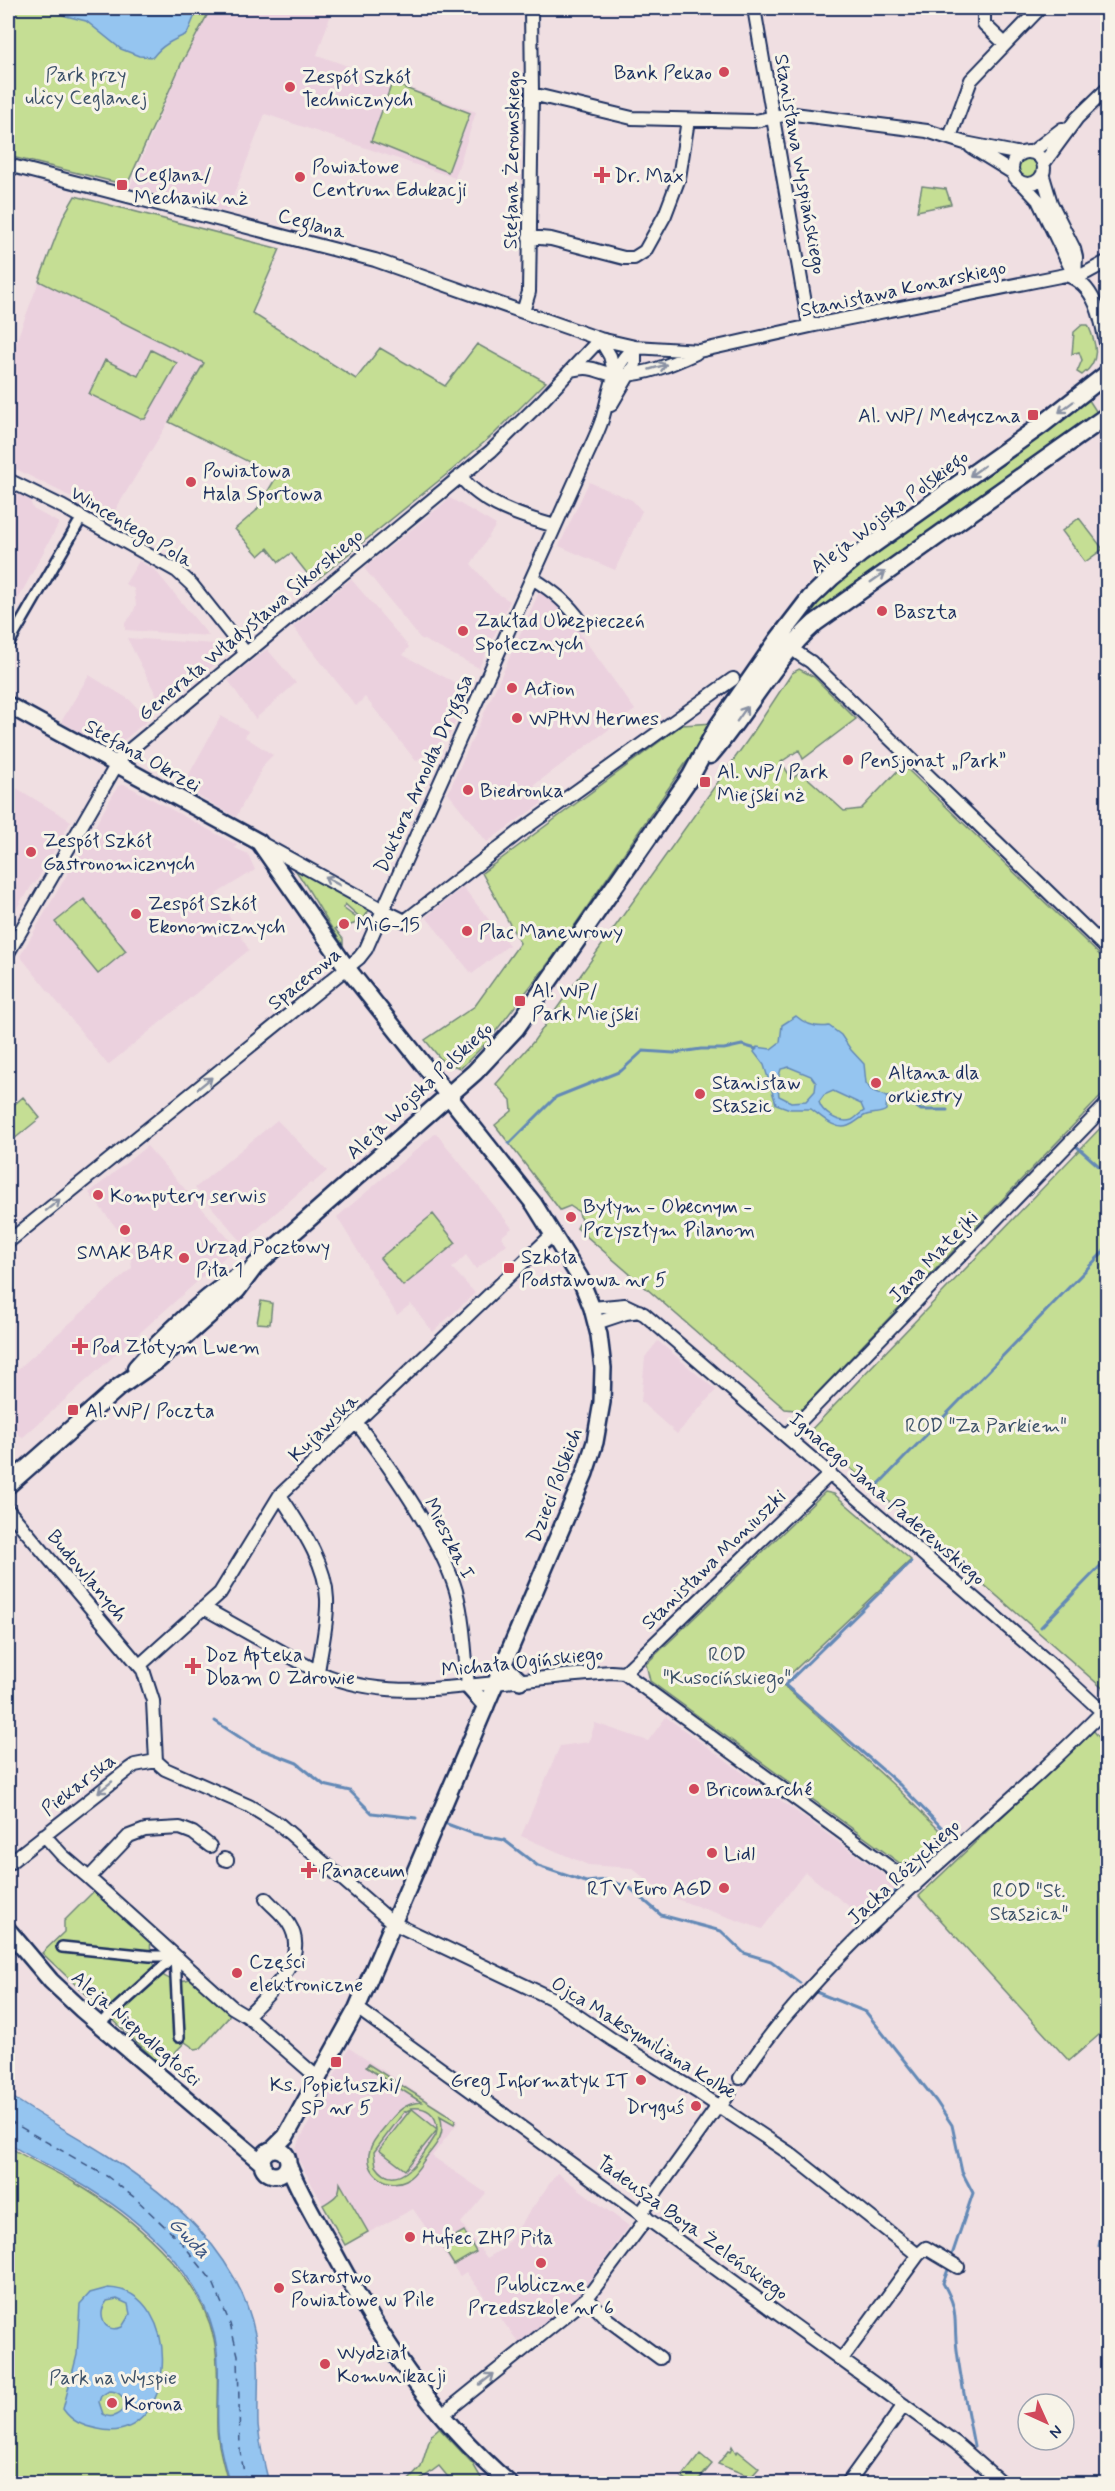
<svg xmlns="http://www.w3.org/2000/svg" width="1115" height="2491" viewBox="0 0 1115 2491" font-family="Mynerve,sans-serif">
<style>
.built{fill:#ebd1de}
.green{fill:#c5de94;stroke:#708679;stroke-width:1.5;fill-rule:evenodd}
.water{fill:#95c5f0;stroke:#6489b6;stroke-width:1.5;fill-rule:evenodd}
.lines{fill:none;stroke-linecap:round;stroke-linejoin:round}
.stream{stroke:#6489b6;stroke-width:3}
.ferry{stroke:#3a5482;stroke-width:1.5;stroke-dasharray:8 6;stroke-linecap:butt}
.pedestrian-casing{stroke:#1b2f5e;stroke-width:14}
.minor-casing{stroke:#1b2f5e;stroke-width:16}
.tertiary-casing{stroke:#1b2f5e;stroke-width:20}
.secondary-casing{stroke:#1b2f5e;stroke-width:21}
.pedestrian{stroke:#f7f3e8;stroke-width:9}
.minor{stroke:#f7f3e8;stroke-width:12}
.tertiary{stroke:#f7f3e8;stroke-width:15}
.secondary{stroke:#f7f3e8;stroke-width:16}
.oneway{stroke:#8991a3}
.poi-dot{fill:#d1495b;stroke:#f7f3e8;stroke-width:2}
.labels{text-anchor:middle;stroke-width:6;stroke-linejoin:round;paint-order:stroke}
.poi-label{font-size:20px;fill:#1b2f5e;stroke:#f7f3e8;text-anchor:start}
.park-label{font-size:20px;fill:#3d5269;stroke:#f7f3e8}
.street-label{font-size:20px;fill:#1b2f5e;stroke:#f7f3e8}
.water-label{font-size:21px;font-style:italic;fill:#3a5482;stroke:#f7f3e8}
</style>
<rect width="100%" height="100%" fill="#f0dfe2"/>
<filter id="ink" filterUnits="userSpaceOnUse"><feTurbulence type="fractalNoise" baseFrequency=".0167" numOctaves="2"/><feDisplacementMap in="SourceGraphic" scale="12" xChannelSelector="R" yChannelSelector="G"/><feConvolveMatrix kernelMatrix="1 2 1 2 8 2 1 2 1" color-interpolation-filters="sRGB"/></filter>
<g filter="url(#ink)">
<!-- built -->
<path class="built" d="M211 8H333L317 55 476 112 455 178 265 114 227 212 130 187 182 62Z
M39 281 204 363 111 517 8 465V363Z
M589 482 632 500 642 511 615 570 559 546Z
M8 490 30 500 33 509 59 523 8 618Z
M450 498 496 525 471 564 495 592 510 601 479 668 420 638 364 568Z
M139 561 155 570 209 636 125 630V623L132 615 136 605 134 589 125 584Z
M351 579 409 647 403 655 469 690 450 734 416 761 365 697 356 706 293 627Z
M540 590 561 607 635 710 534 785 545 801 487 842 448 793Z
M127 638 215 644 225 656 163 708Z
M267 649 296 683 255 719 228 680Z
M89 675 130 700 148 720 112 750 61 722Z
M221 716 248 731 245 737 273 755 265 763 236 817 182 787Z
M8 783 71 821 35 884 33 883 25 897H23L8 924Z
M124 784 237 845 235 848 248 854 255 870 216 894 249 950 108 1065 20 956 118 786Z
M463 887 509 945 472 974 426 917Z
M277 1120 327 1171 312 1184 310 1183 242 1242 195 1188Z
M436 1133 512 1228 501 1237 507 1244 476 1269 466 1255 452 1268 475 1293 433 1332 411 1304 397 1315 337 1217Z
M147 1146 236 1247 22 1438 8 1422V1378L132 1268 129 1244 89 1193Z
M658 1341 716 1390 677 1434 641 1402 645 1357Z
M666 1717 899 1886 864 1918 805 1872 762 1929 665 1895 632 1868 588 1865 521 1836 560 1746 589 1742 595 1723 648 1741Z
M349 2048 459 2121 432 2156 486 2193 461 2223 487 2258 504 2248 557 2173 629 2226 571 2306 522 2347 466 2272 460 2276 413 2209 345 2245 297 2157 295 2149Z"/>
<!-- green -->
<path class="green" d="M8 8H211L182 62 127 185 8 156Z
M392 83 470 113 448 172 371 141Z
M1018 168a10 10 0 1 1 20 0a10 10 0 1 1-20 0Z
M922 186 946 189 951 204 917 211Z
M75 196 280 249 252 313 356 379 380 348 445 386 477 344 546 382 495 433 452 470 314 582 291 553 279 562 268 548 259 556 235 529 256 511 277 476 169 422 204 363 39 281 64 215Z
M1082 325H1088C1097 345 1101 361 1082 375L1077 372 1082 360 1079 352 1072 354 1074 332Z
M151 350 177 363 145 419H141L89 394 105 360 138 376Z
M1087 397 1098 414 800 624 811 606 843 574Z
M1079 518 1103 549 1085 562 1062 531Z
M799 669 814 677 856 719 803 759 799 750 781 762 792 779 801 772 844 811 861 809 903 765 1107 962V1090L798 1413 795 1410 785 1409 577 1228 581 1221 579 1212 570 1206 560 1210 495 1125 512 1111 511 1100 496 1084 533 1042 752 734 792 673Z
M713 723 553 957 489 1040 461 1068 444 1063 425 1040 475 1006 520 943 482 873 682 725Z
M294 868 369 910 363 920 345 904 343 908 359 920 354 924 335 929 343 939V945C325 920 312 893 294 868Z
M84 899 126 951 98 974 55 922Z
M23 1097 40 1118 8 1144V1110Z
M1107 1121V1692L809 1432Z
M433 1214 456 1243 403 1286 380 1258Z
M261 1301 272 1303 270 1324 257 1323Z
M825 1492 834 1494 911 1560 782 1682 783 1685 897 1788 948 1839 912 1872 650 1681 646 1664Z
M1093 1730 1107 1747V2028L1069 2061 919 1896Z
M95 1890 151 1941C147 1967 166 1988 193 1978L230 2012 228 2018 201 2048 195 2049 185 2042 162 2066 42 1953 64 1932V1921Z
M368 2064 456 2120 454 2124 440 2116C446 2133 438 2143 427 2156 421 2164 415 2176 406 2180 386 2190 363 2171 370 2150 372 2140 382 2131 388 2123 398 2111 405 2103 421 2102L366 2067ZM411 2108C426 2106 437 2114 437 2129ZM411 2109 379 2150 405 2170 437 2130 436 2135C425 2153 397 2198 376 2166L374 2152 404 2112Z
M8 2146C29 2160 53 2170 75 2183 131 2216 200 2273 214 2339 220 2370 216 2399 217 2430 218 2449 224 2465 228 2483H8Z
M340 2183 368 2232 345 2245 323 2205C333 2199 340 2196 340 2183Z
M464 2231 476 2252 454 2265 441 2244Z
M439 2428 473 2464 484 2483H453L439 2466 416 2483H406L421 2467 431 2435Z
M732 2446 736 2453 738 2451 759 2468 751 2477 718 2464 728 2451 730 2452Z
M700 2454 712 2464 696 2483H690L682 2477Z"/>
<!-- water -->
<path class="water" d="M47 8H198L187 34C173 40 162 45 153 57L139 56 121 49 86 21 66 16Z
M796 1016C805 1024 817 1028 829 1026L841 1035 851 1050 864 1064 866 1083 871 1090 887 1097 886 1110C880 1115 871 1112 864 1116 859 1119 854 1124 848 1126 835 1131 821 1116 811 1109H790L776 1104 764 1065 754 1052 757 1047 771 1049 780 1042 782 1025ZM789 1067 811 1076 816 1083 815 1091 806 1101 791 1102 779 1096 777 1082 781 1069ZM833 1091 861 1104 864 1111C860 1113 856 1118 852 1120 839 1124 822 1113 819 1102L824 1095Z
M8 2094C39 2116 72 2133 105 2154 171 2196 239 2253 255 2334 261 2365 257 2394 258 2425 260 2445 264 2464 269 2483H229C225 2465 219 2448 218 2430 216 2397 222 2366 214 2334 197 2266 133 2214 76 2181 53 2168 29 2157 8 2143Z
M108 2288C186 2290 178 2448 98 2429 83 2426 72 2422 63 2409L77 2355 80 2304 90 2293ZM117 2299 128 2304 130 2314 122 2327C104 2335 96 2314 107 2301ZM109 2391C119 2391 124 2396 125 2406 121 2414 111 2420 103 2414L99 2402 101 2396Z"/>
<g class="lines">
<!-- stream -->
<path class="stream" d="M887 1097 904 1098 921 1110H947
M509 1144 556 1097 621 1071 643 1051 674 1053 701 1049H724L742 1045 756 1049
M1075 1145 1108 1174
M877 1486 1108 1247
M911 1562 785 1685 900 1785 950 1836 948 1843
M1041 1627 1108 1558
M215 1721 253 1746 297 1763 324 1785 350 1791 372 1813 416 1818
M447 1824 474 1834 504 1840 538 1866 586 1882 605 1880 629 1887 661 1915 721 1931 744 1953 771 1961 800 1983
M916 1872 941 1849
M861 1924 899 1888
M816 1992 866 2012 936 2101 952 2125 962 2172 973 2193 951 2258
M1099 2246 1108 2205
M949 2267 943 2283C960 2312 953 2320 957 2350 961 2382 968 2414 974 2446"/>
<!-- ferry -->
<path class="ferry" d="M8 2120 108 2177 135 2198 182 2243 213 2282 230 2324 238 2355 240 2450 246 2484"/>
<defs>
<path id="pedestrian" d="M8 645 78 524
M62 1947 150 1956H175
M175 1956 179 2037
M105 2019 175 1956"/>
<path id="minor" d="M754 8 809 326
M984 8V24L1004 43
M532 94 632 118 753 121C767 120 780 114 794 114L927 131 965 143 1021 154
M950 137 971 80 1040 8
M971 147 1013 173
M1012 168a16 16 0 1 1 32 0a16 16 0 1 1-32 0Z
M1032 152 1062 129
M1044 163 1077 118 1108 88
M8 165 375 260 537 317 600 339 635 347 699 351 815 325 1065 275C1098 283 1103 327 1108 355
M1043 176 1051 203 1074 249 1076 257 1075 279
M1023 184 1038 200 1074 275
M529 237 551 239 624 258H634L645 251 665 215 679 178 688 120
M1075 279 1108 261
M523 312 529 292 532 94 531 8
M600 339 610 356 615 375
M571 370C598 364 596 374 618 375 644 376 672 364 696 353
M611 405 635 364V347
M460 476C483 505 520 516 555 526
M8 480 63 507 177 571 192 585 245 652
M532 578C553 591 568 603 582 623
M790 640C791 651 802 656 811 662L1108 950
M261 843 383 910 587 455C592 444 598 432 602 420 610 394 612 364 635 347
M8 953 121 757 491 451 542 401 600 339
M8 1242 359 958 366 949 383 910 405 921 518 833 733 679
M592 1308 625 1305 644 1314 1055 1668 1108 1717
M596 1323 626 1313 639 1311
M356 1422C390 1467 440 1537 456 1591 464 1621 465 1655 468 1686
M786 1436 1108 1103
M280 1495C299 1525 326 1562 327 1599 328 1623 321 1649 318 1672
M8 1510 143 1670 153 1701 156 1761
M204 1608 318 1672C378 1698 433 1690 495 1683 534 1679 572 1675 611 1672L624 1673 915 1886
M140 1665 220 1593 280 1495 554 1233
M624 1673 830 1474
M156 1761 165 1769 249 1806 279 1824 393 1923 553 1999 613 2040 699 2093 789 2153 918 2255
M44 1835 62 1855 89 1878
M210 1846 193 1833 180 1828 145 1830 129 1836 89 1878 232 2007 247 2016 318 2078
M224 1859 227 1860
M8 1864 129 1769 135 1765 156 1761
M357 2008 956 2443 1003 2484
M247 2016C269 1993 311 1959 289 1924 283 1914 273 1907 266 1899
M740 2078C756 2054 773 2030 792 2009 886 1898 1006 1812 1107 1707
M720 2107 730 2092
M641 2213 718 2106
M587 2298 607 2319 660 2358
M842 2359 918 2255 926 2248 958 2267
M441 2416 587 2298 647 2218
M847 2484 904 2405"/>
<path id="tertiary" d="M8 705 259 842 347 968 534 1204 580 1278 592 1308 599 1335 603 1368 602 1402 595 1442 585 1473 357 2008 286 2136 273 2149
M503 1665 520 1681
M468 1686 486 1706
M8 1930 51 1981 82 2010 263 2164
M262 2162a13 13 0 1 1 26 0a13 13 0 1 1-26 0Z
M288 2164C299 2192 315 2219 330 2245 380 2339 429 2413 510 2484"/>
<path id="secondary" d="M710 755C747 712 773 661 815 623L1108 415
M136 1368C161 1339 207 1295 239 1276
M8 1485 119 1387 158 1360 191 1331 237 1290 255 1266 475 1072 516 1028 691 776 718 726 777 641 810 598 832 577 860 554 1043 424 1108 373"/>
</defs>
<!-- pedestrian casing -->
<use href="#pedestrian" class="pedestrian-casing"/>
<!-- minor casing -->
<use href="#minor" class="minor-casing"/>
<!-- tertiary casing -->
<use href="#tertiary" class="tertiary-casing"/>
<!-- secondary casing -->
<use href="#secondary" class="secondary-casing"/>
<!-- pedestrian -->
<use href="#pedestrian" class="pedestrian"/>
<!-- minor -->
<use href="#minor" class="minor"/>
<!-- tertiary -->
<use href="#tertiary" class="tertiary"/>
<!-- secondary -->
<use href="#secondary" class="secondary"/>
</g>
<!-- one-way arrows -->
<defs><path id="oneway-shaft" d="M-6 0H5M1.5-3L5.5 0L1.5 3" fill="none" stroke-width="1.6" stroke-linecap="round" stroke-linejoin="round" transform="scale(1.5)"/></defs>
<g class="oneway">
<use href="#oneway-shaft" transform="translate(658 367) rotate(-16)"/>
<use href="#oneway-shaft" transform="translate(1066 407) rotate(143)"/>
<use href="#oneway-shaft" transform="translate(977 471) rotate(145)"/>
<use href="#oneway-shaft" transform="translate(878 577) rotate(-35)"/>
<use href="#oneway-shaft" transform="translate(742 714) rotate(-55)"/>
<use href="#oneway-shaft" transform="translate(332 881) rotate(-151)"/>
<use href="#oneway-shaft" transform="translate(205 1083) rotate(-39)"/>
<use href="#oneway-shaft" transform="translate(53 1205) rotate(-39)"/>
<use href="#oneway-shaft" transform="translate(105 1787) rotate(142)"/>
<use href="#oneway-shaft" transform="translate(487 2379) rotate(-38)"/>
</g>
</g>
<!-- markers -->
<g class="poi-dot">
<circle cx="724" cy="72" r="6"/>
<circle cx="290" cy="87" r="6"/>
<path d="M599 166h6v6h6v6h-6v6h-6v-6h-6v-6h6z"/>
<circle cx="300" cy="177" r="6"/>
<rect x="116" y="179" width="12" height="12" rx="3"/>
<rect x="1027" y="409" width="12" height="12" rx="3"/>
<circle cx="191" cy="482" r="6"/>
<circle cx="882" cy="611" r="6"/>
<circle cx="463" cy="631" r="6"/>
<circle cx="512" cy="688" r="6"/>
<circle cx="517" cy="718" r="6"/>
<circle cx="848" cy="760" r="6"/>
<rect x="699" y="776" width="12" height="12" rx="3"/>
<circle cx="468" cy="790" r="6"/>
<circle cx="31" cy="852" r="6"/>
<circle cx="136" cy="914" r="6"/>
<circle cx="344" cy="924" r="6"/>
<circle cx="467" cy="931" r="6"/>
<rect x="514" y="995" width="12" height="12" rx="3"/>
<circle cx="876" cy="1083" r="6"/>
<circle cx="700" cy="1094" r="6"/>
<circle cx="98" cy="1195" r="6"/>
<circle cx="571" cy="1217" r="6"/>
<circle cx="125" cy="1230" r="6"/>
<circle cx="184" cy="1258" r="6"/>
<rect x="503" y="1262" width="12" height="12" rx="3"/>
<path d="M77 1337h6v6h6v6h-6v6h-6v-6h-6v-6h6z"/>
<rect x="67" y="1404" width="12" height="12" rx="3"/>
<path d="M190 1657h6v6h6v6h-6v6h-6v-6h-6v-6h6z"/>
<circle cx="694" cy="1789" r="6"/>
<circle cx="712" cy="1853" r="6"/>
<path d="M306 1861h6v6h6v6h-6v6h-6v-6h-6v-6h6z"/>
<circle cx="724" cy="1888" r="6"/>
<circle cx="237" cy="1973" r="6"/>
<rect x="330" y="2056" width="12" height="12" rx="3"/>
<circle cx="641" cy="2080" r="6"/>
<circle cx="696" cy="2106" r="6"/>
<circle cx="410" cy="2237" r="6"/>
<circle cx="541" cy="2263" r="6"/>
<circle cx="279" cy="2288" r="6"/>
<circle cx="325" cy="2364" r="6"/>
<circle cx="112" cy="2403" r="6"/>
</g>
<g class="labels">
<!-- poi labels -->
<g class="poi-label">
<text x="712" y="79" text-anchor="end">Bank Pekao</text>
<text x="302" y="83">Zespół Szkół<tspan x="302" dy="23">Technicznych</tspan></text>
<text x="312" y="173">Powiatowe<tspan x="312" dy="23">Centrum Edukacji</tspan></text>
<text x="134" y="181">Ceglana/<tspan x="134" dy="23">Mechanik nż</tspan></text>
<text x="614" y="182">Dr. Max</text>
<text x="1021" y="422" text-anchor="end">Al. WP/ Medyczna</text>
<text x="203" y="477">Powiatowa<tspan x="203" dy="23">Hala Sportowa</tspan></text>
<text x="894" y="618">Baszta</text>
<text x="475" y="627">Zakład Ubezpieczeń<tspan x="475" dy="23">Społecznych</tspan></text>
<text x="524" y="695">Action</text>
<text x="529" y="725">WPHW Hermes</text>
<text x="860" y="767">Pensjonat „Park”</text>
<text x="717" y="778">Al. WP/ Park<tspan x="717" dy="23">Miejski nż</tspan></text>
<text x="480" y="797">Biedronka</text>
<text x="43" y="847">Zespół Szkół<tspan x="43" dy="23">Gastronomicznych</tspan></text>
<text x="148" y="910">Zespół Szkół<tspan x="148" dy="23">Ekonomicznych</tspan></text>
<text x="356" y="931">MiG-15</text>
<text x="479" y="938">Plac Manewrowy</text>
<text x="532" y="997">Al. WP/<tspan x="532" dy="23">Park Miejski</tspan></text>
<text x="888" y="1079">Altana dla<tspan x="888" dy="23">orkiestry</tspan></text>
<text x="712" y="1089">Stanisław<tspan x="712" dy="23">Staszic</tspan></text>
<text x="110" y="1202">Komputery serwis</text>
<text x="583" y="1213">Byłym - Obecnym -<tspan x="583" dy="23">Przyszłym Pilanom</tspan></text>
<text x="196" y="1253">Urząd Pocztowy<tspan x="196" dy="23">Piła 1</tspan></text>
<text x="125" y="1259" text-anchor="middle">SMAK BAR</text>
<text x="521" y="1263">Szkoła<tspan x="521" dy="23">Podstawowa nr 5</tspan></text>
<text x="92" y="1353">Pod Złotym Lwem</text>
<text x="85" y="1417">Al. WP/ Poczta</text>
<text x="205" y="1661">Doz Apteka<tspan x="205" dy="23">Dbam O Zdrowie</tspan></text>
<text x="706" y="1796">Bricomarché</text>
<text x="724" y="1860">Lidl</text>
<text x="321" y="1877">Panaceum</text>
<text x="712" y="1895" text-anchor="end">RTV Euro AGD</text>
<text x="249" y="1968">Części<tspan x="249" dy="23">elektroniczne</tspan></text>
<text x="629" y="2087" text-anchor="end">Greg Informatyk IT</text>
<text x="336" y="2091" text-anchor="middle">Ks. Popiełuszki/<tspan x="336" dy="23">SP nr 5</tspan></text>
<text x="684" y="2113" text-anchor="end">Dryguś</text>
<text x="422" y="2244">Hufiec ZHP Piła</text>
<text x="291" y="2283">Starostwo<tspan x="291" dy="23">Powiatowe w Pile</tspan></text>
<text x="541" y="2291" text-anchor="middle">Publiczne<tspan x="541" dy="23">Przedszkole nr 6</tspan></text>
<text x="337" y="2359">Wydział<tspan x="337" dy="23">Komunikacji</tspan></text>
<text x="124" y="2410">Korona</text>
</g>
<!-- park labels -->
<g class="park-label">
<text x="86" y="81">Park przy<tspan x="86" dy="23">ulicy Ceglanej</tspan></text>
<text x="986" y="1432">ROD "Za Parkiem"</text>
<text x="727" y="1661">ROD<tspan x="727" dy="23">"Kusocińskiego"</tspan></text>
<text x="1029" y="1897">ROD "St.<tspan x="1029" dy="23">Staszica"</tspan></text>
<text x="113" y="2384">Park na Wyspie</text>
</g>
<!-- street labels -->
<g class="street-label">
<text transform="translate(511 160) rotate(-89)" y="7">Stefana Żeromskiego</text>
<text transform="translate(801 164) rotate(80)" y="7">Stanisława Wyspiańskiego</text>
<text transform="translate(312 223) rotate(15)" y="7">Ceglana</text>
<text transform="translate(903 288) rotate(-12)" y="7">Stanisława Konarskiego</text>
<text transform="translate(889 511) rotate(-37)" y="7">Aleja Wojska Polskiego</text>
<text transform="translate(132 526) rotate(31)" y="7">Wincentego Pola</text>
<text transform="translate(250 624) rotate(-40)" y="7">Generała Władysława Sikorskiego</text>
<text transform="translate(143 755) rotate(29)" y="7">Stefana Okrzei</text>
<text transform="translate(423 773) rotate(-66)" y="7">Doktora Arnolda Drygasa</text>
<text transform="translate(304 978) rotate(-39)" y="7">Spacerowa</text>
<text transform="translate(419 1090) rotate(-43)" y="7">Aleja Wojska Polskiego</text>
<text transform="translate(933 1256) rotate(-46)" y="7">Jana Matejki</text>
<text transform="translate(323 1427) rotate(-44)" y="7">Kujawska</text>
<text transform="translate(554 1485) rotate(-69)" y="7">Dzieci Polskich</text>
<text transform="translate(888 1498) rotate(41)" y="7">Ignacego Jana Paderewskiego</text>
<text transform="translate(450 1538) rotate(63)" y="7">Mieszka I</text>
<text transform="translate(713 1559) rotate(-44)" y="7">Stanisława Moniuszki</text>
<text transform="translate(88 1575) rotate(50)" y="7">Budowlanych</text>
<text transform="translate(522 1661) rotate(-6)" y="7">Michała Ogińskiego</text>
<text transform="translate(78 1784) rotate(-38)" y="7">Piekarska</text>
<text transform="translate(903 1871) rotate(-43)" y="7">Jacka Różyckiego</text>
<text transform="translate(137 2028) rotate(41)" y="7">Aleja Niepodległości</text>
<text transform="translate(644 2037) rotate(32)" y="7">Ojca Maksymiliana Kolbe</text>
<text transform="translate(693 2227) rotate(36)" y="7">Tadeusza Boya Żeleńskiego</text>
</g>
<!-- water labels -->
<g class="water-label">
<text transform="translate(190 2237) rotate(46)" y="7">Gwda</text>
</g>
</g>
<!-- margin -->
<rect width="1115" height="2491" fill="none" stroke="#f7f3e8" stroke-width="30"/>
<rect x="15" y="15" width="1085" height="2461" fill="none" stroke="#1b2f5e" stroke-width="2" filter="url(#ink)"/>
<!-- north arrow -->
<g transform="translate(1046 2422) rotate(135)"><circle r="28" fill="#f7f3e8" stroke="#9fa5b1" stroke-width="1.5"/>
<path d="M0-4.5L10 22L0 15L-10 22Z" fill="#d1495b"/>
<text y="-9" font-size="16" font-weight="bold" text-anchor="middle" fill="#1b2f5e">N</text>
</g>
</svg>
